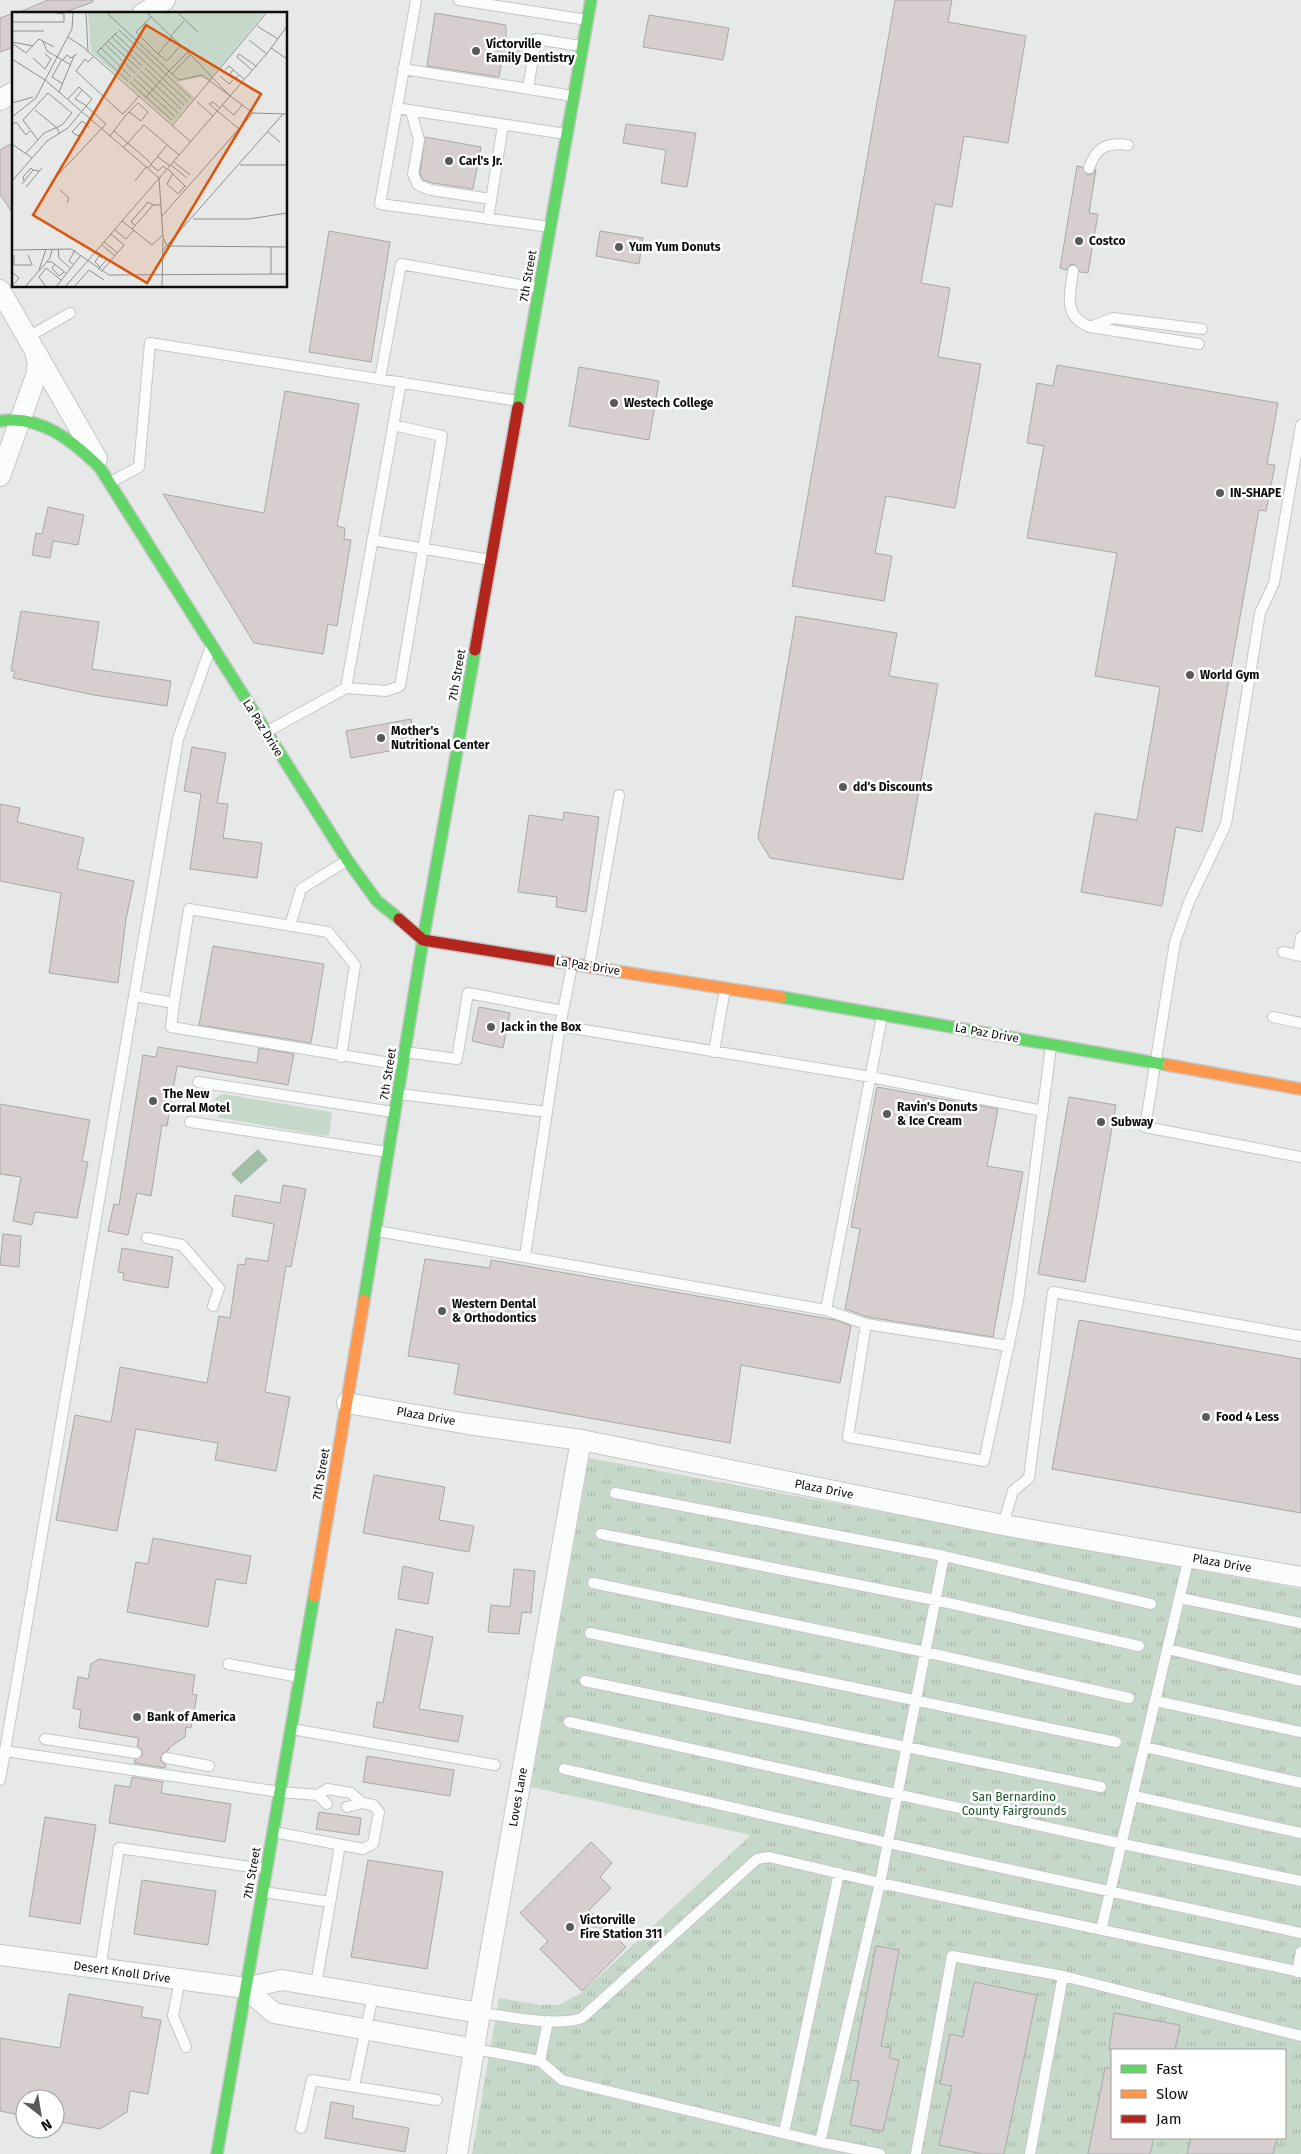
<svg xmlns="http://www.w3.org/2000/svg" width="1301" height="2154" viewBox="0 0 1301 2154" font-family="'Fira Sans',sans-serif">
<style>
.grass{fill:#c6d8c9}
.park{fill:url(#park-tufts);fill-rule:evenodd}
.water{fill:#a1bea6}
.building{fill:#d7ced0;stroke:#a8a8a8}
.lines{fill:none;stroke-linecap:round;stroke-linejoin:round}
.lane-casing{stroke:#c5c7c6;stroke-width:12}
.street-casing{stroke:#c5c7c6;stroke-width:22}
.fast-casing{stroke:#c5c7c6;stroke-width:14}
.slow-casing{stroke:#c5c7c6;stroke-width:14}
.jam-casing{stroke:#c5c7c6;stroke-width:14}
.lane{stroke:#fbfcfc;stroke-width:10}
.street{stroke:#fbfcfc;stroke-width:20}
.fast{stroke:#63d668;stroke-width:11}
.slow{stroke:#ff974d;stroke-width:11}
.jam{stroke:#b3261e;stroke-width:11}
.poi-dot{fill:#595a59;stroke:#fff;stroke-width:2}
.labels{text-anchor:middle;stroke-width:5;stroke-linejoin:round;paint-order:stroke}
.poi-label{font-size:12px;font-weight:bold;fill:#0c0d0c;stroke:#fff;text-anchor:start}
.street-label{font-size:12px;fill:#0c0d0c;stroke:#fff}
.park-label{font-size:12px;fill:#185428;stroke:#fff}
.inset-road{fill:none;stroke:#8f9190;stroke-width:1}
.view{fill:#dd550c;fill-opacity:0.15;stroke:#dd550c;stroke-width:2.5}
.inset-edge{fill:none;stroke:#0c0d0c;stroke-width:2.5}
</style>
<defs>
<pattern id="park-tufts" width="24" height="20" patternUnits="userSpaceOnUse" patternTransform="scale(1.25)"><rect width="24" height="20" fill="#c6d8c9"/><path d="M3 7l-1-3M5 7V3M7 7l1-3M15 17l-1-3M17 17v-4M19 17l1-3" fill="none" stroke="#a9b8ab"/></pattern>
</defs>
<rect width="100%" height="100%" fill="#e7e9e8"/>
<!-- grass -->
<path class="grass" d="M224 1094 331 1112 332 1116 329 1135 325 1136 221 1118 213 1111 212 1103 218 1096Z"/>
<!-- park -->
<path class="park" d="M589 1458 1301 1589V2154H472L499 1998 540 2005H558L580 1994 751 1835 531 1787ZM1112 2050H1285V2138H1112Z"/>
<!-- water -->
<path class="water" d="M258 1149 268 1160 241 1184 231 1174Z"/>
<!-- building -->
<path class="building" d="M48 0H93V2L60 14H15Z
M895 0H952L948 22 1026 36 1008 143 964 136 952 207 935 204 921 283 950 288 938 357 981 364 955 508 886 496 875 553 892 556 884 601 792 586Z
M14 13V47L0 52V18Z
M435 13 506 25V41L525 44 522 62 502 59 499 77 427 66Z
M649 15 729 28 723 60 643 47Z
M626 124 696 133 687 187 661 183 666 150 623 143Z
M425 137 481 147 473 189 433 183 423 180 420 173Z
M14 142V216L0 194V150Z
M1077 166 1082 167 1087 175 1093 174 1096 169 1089 213 1098 214 1088 273 1080 272 1074 264 1070 265 1066 270 1060 268Z
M329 231 390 242 371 362 309 352Z
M600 231 643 238 639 264 596 256Z
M1057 365 1278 403 1267 464 1275 465 1266 511 1259 510 1202 832 1176 827 1162 906 1081 892 1095 813 1137 820 1160 687 1095 676 1117 553 1027 538 1044 446 1027 443 1037 383 1053 386Z
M579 367 659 381 649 440 569 426Z
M285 391 359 404 337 526 345 528 344 539 351 540 337 626 328 624 323 654 254 643 163 494 264 513Z
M48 507 84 515 78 545 53 541 50 558 32 555 36 533 42 534Z
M21 611 99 622 92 669 171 681 167 706 94 695 13 678 15 671H11Z
M796 616 897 633 889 676 938 684 903 880 770 858 758 838Z
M411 719 416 746 351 758 346 731Z
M192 747 226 753 217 803 228 804 223 838 262 843 257 878 190 869 201 794 184 791Z
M0 804 20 808 17 822 84 838 77 869 134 881 126 919 118 983 49 973 61 893 0 881Z
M564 812 599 817 586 912 556 907 557 897 518 892 529 815 563 820Z
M213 946 324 964 311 1043 199 1025Z
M479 1007 510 1013 503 1048 472 1041Z
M158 1047 257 1063 259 1048 294 1054 288 1085 177 1066 167 1126 162 1125 151 1196 137 1193 128 1235 108 1231 114 1204 119 1205 143 1055 156 1057Z
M877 1087 998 1109 987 1166 1023 1172 993 1337 868 1317 845 1309 860 1229 851 1227Z
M1069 1097 1116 1105 1085 1282 1038 1274Z
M0 1104 90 1120 82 1161 88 1162 77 1218 35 1212 32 1225 13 1221 21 1177 0 1174Z
M283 1185 306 1189 291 1267 286 1266 265 1392 290 1397 276 1471 215 1460 218 1443 136 1429 117 1531 56 1520 75 1415 111 1422 120 1367 207 1383 219 1316 230 1318 238 1264 245 1265 246 1258 268 1261 274 1224 232 1216 235 1195 280 1203Z
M3 1234 21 1236 19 1267 0 1265Z
M122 1248 173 1257 168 1288 123 1280 124 1273 118 1272Z
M425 1259 490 1268 491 1260 835 1320 851 1326 840 1383 741 1365 730 1443 454 1394 459 1364 408 1356Z
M1079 1320 1301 1359V1513L1052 1469Z
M374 1475 445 1487 439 1520 474 1526 469 1552 363 1533Z
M153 1538 251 1556 246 1584 216 1579 208 1627 127 1612 136 1562 148 1564Z
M403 1566 433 1573 428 1604 398 1599Z
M514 1569 535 1571 531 1613 522 1612 519 1634 488 1632 491 1605 510 1607Z
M396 1629 433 1637 419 1709 463 1716 458 1742 373 1727 377 1702 383 1703Z
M99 1659 195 1675 192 1694 197 1695 191 1728 186 1727 185 1737 170 1747 168 1751 162 1754 160 1760 166 1765 165 1768 134 1763 135 1760 143 1755 142 1750 137 1746 139 1738 79 1728 81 1710 73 1708 78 1677 88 1679 91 1664Z
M367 1756 454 1770 450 1796 363 1782Z
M132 1777 163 1782 161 1793 231 1804 225 1842 109 1823 115 1785 130 1787Z
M319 1812 361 1818 359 1835 316 1829Z
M45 1817 96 1825 80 1924 29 1916Z
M591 1842 612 1863 600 1877 611 1888 589 1910 626 1947 582 1991 540 1949 548 1941 520 1913Z
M368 1860 443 1872 427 1969 351 1957Z
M142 1880 216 1891 208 1945 134 1934Z
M876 1946 899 1950 881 2046 891 2048 889 2058 899 2060 883 2131 850 2125 859 2081 850 2080Z
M974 1982 1037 1995 1004 2154H983L939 2145 952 2086 940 2084 950 2034 963 2037Z
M69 1994 143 2007 141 2017 161 2020 148 2094 130 2091 127 2112 100 2129 55 2121V2099H25V2116L0 2111V2038L60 2048Z
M1114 2013 1180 2025 1175 2050H1109Z
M1105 2068H1112V2138H1154L1150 2154H1088Z
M331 2102 354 2106 352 2118 409 2128 405 2152 325 2138Z
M1191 2138H1277L1273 2154H1187Z"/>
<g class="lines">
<defs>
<path id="lane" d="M416 0 380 204 550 227
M459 0 587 20
M403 69 573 96
M528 89 536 39 581 46
M396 108 566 134
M411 111 419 140 413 174 418 185 431 190 491 199
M1089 168C1096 147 1107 142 1128 145
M488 219 503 125
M1073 271C1070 296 1062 315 1090 327L1199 344
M1090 327 1113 318 1202 329
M28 337 70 313
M380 379 401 264 538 288
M1301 425 1274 583 1260 613 1226 824 1189 902 1175 942 1145 1127 1301 1157
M111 482 139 467 150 343 518 401
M372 540 490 560
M346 688 386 691 400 686 442 436 393 425
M268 731 346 688 401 382
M290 926 301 889 346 861
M1283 952 1301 956
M1298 955 1301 937
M589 967 619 795
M134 996 174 1003 171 1027 402 1065
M174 1003 189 909 328 932 355 965 341 1057
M1273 1017 1301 1023
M560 1026 871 1077 1043 1111
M405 1052 457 1059 468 993 563 1011
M714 1052 725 989
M198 1082 393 1112
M399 1094 547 1112
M190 1122 387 1152
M377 1231 826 1310 882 1016
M147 1238 182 1245 219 1288 213 1306
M525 1256 560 1026 572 966
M826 1310 866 1324
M1009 1346 866 1324 848 1437 984 1461 1018 1301 1051 1046
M615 1493 944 1556
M1003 1525 1013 1491 1029 1478 1053 1292 1301 1336
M601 1534 935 1600 1139 1646
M593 1583 925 1652 1129 1698
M1180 1598 1301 1623
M590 1633 1116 1742
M1168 1649 1301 1681
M228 1664 299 1677
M585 1681 1101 1787
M1156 1701 1301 1732
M569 1722 1123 1844 1301 1881
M292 1729 495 1765
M45 1739 136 1753
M1145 1747 1301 1783
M5 1751 280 1792 318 1795 327 1789 351 1793 362 1803 373 1805 379 1812 373 1844 363 1849 274 1832
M167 1758 209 1766
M564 1769 888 1843 1301 1933
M0 1780 178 739 210 649
M318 1795 327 1804
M1134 1796 1301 1833
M347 1807 362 1803
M264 1892 330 1902
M1101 1930 1189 1557
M100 1969 119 1848 265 1869
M1297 1972 1301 1952
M180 1979 173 2016 186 2047
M316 1985 340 1845
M480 2013C509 2016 555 2027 582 2018L757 1859 769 1857 880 1883 944 1556 1151 1604
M475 2049 540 2061 562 2080 820 2142
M540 2061 548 2021
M354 2086 373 1995
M301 2128 312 2080 437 2100
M784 2133 839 1873
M880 2154 820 2142 880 1883 1301 1972
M916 2154 952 1956 1063 1976 1301 2036
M1030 2154 1063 1976"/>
<path id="street" d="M142 14 165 0
M0 100 14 92
M0 290 97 459
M0 476 36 376 38 363 35 352
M347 1403 468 1424 581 1440 1003 1525 1301 1577
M0 1955 245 1988 282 1980 480 2013
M245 1988 274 2013 475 2049
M457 2154 483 1994 581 1440"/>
<path id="fast" d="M518 407 591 0
M0 421C40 414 73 441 100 468L348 861 377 901 399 919
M781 997 1168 1065
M364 1300 423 940 475 650
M217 2154 314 1596"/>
<path id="slow" d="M609 970 781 997
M1168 1065 1301 1089
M314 1596 364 1300"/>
<path id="jam" d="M475 650 518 407
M399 919 423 940 609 970"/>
</defs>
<!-- lane casing -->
<use href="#lane" class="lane-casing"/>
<!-- street casing -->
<use href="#street" class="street-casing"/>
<!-- fast casing -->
<use href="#fast" class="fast-casing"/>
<!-- slow casing -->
<use href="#slow" class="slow-casing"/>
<!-- jam casing -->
<use href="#jam" class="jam-casing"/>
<!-- lane -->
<use href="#lane" class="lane"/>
<!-- street -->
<use href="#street" class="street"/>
<!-- fast -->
<use href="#fast" class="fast"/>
<!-- slow -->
<use href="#slow" class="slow"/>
<!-- jam -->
<use href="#jam" class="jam"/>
</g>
<!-- markers -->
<g class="poi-dot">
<circle cx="476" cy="51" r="5"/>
<circle cx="449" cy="161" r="5"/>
<circle cx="1079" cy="241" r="5"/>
<circle cx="619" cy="247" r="5"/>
<circle cx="614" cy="403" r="5"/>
<circle cx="1220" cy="493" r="5"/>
<circle cx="1190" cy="675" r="5"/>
<circle cx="381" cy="738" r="5"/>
<circle cx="843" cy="787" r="5"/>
<circle cx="491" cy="1027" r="5"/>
<circle cx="153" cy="1101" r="5"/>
<circle cx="887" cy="1114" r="5"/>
<circle cx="1101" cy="1122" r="5"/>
<circle cx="442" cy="1311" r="5"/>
<circle cx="1206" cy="1417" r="5"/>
<circle cx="137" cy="1717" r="5"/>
<circle cx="570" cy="1927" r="5"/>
</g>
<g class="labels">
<!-- poi labels -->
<g class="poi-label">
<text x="486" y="48">Victorville<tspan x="486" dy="14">Family Dentistry</tspan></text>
<text x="459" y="165">Carl's Jr.</text>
<text x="1089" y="245">Costco</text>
<text x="629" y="251">Yum Yum Donuts</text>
<text x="624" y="407">Westech College</text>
<text x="1230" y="497">IN-SHAPE</text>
<text x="1200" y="679">World Gym</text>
<text x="391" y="735">Mother's<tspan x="391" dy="14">Nutritional Center</tspan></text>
<text x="853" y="791">dd's Discounts</text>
<text x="501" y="1031">Jack in the Box</text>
<text x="163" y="1098">The New<tspan x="163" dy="14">Corral Motel</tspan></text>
<text x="897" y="1111">Ravin's Donuts<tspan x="897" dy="14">&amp; Ice Cream</tspan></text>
<text x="1111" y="1126">Subway</text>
<text x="452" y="1308">Western Dental<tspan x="452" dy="14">&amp; Orthodontics</tspan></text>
<text x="1216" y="1421">Food 4 Less</text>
<text x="147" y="1721">Bank of America</text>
<text x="580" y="1924">Victorville<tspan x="580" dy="14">Fire Station 311</tspan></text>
</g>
<!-- street labels -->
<g class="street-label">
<text transform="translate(528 276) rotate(-80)" y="4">7th Street</text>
<text transform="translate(457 675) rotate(-80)" y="4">7th Street</text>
<text transform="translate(263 728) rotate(58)" y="4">La Paz Drive</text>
<text transform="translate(588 966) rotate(9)" y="4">La Paz Drive</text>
<text transform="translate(987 1033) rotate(10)" y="4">La Paz Drive</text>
<text transform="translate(388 1074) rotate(-81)" y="4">7th Street</text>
<text transform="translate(426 1416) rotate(10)" y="4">Plaza Drive</text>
<text transform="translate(321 1474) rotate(-80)" y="4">7th Street</text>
<text transform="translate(824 1489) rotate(11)" y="4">Plaza Drive</text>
<text transform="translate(1222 1563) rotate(10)" y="4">Plaza Drive</text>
<text transform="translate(518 1797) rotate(-80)" y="4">Loves Lane</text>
<text transform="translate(252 1873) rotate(-80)" y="4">7th Street</text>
<text transform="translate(122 1972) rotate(8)" y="4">Desert Knoll Drive</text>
</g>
<!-- park labels -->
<g class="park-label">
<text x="1014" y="1801">San Bernardino<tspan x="1014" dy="14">County Fairgrounds</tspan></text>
</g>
</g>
<!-- overview -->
<g transform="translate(12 12)">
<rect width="275" height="275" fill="#e7e9e8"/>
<path d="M64 0H253L197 69 189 65 166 70 183 86 160 112 79 40 76 1Z" fill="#c6d8c9"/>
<path class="inset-road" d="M74 0 76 40M94 0 157 59 176 40 159 24 172 9M134 0 159 24M165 0 186 20M139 5 124 20 146 42 155 49 169 33M0 10H52V2L40 0M245 14 266 27M107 18 179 86M0 19H32M105 20 85 40 116 69M103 22 176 90M56 25 71 35 179 130M100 25 130 54M237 28 255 42M31 29 35 39 59 53M96 29 127 57M0 30 21 34M0 31 14 41 27 27 42 35M93 32 123 61M89 36 119 65M259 36 275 47M176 40 218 84M146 42 160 25M81 45 76 50 73 47 64 59 106 98 111 102 127 84M21 46 33 57 39 47 33 42M0 47 33 68 147 166 151 225 155 234 275 235M50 47 40 65 51 72M51 48 55 43 59 46 65 42M133 56 172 93M213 58 217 54 232 67M221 58 218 62 224 66 227 63M240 58 225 45 227 42 244 54M129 59 169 97M160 62 179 42M125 63 166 101M208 64 217 72 221 68M122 67 163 105M33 68 60 17 61 0M118 70 134 85 157 59 167 68 190 63 241 101 275 102M70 78 63 87 75 94M47 80 62 44M134 85 160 108M185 90 201 104M0 91 21 85M210 93 222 103 230 93M208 96 201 90 197 92 227 117M23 98 44 115 48 122M0 105 24 86 33 68M0 113 4 110 14 123 18 119M160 114 255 0M71 119 66 124 60 120 70 109 77 115M102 119 140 152M256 120 268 130M98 124 114 103 126 91 136 100 129 109 117 100M0 132 20 146M111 136 132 113 167 143M14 141 32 121 50 113 60 101 36 81 11 108 26 128M146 145 158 154M162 150 178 163M139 153 146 159 151 154 155 158M159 153 175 166M228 153H275M136 156 155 133M156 157 174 175M161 161 155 172 166 182 173 174M41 168 94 112 74 94M0 169 35 129 56 116 80 87 67 75 56 87M12 169 11 165 19 156 21 158M123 169 134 155M10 172 21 158 27 159M14 175 30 156M48 178 57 186 55 191M150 204 241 101M181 207H237L275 201M110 209 140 233 151 223M123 213 119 210 136 190 141 193M120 217 141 193H149M103 218 114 227 122 218M92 230 106 241M90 233 103 244M259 235V262M46 237 47 246 59 257M0 238 59 237 97 263 275 262M84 239 95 247 86 258M150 239 271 102M2 243V253H20L16 243M35 250H40L55 262M43 252 40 256 47 264 52 260M62 253 57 249 63 238M88 255 83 250 87 244 90 246M27 258 34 237M0 260 7 266 0 274M89 260 112 233 99 222M13 275 38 246 40 237M34 275 27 265 34 256 49 268M44 275 69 243M53 275 257 39 275 14M62 275 77 258 92 268M150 275 151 227"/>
<path class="view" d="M134 13 249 82 135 271 21 203Z"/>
<rect width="275" height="275" class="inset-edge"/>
</g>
<!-- legend -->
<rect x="1111" y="2049" width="175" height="90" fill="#ffffff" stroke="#9e9e9e"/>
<rect x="1121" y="2065" width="25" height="8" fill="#63d668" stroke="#9e9e9e"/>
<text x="1156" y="2074" font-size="15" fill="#0c0d0c">Fast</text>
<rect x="1121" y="2090" width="25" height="8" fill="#ff974d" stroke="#9e9e9e"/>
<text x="1156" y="2099" font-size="15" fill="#0c0d0c">Slow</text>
<rect x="1121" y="2115" width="25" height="8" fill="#b3261e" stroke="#9e9e9e"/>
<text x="1156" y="2124" font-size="15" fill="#0c0d0c">Jam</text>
<!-- north arrow -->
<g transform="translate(40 2114) rotate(149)"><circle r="24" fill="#ffffff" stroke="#9e9e9e"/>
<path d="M0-4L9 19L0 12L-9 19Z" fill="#595a59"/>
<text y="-8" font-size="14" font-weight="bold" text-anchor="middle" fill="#0c0d0c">N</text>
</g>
</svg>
